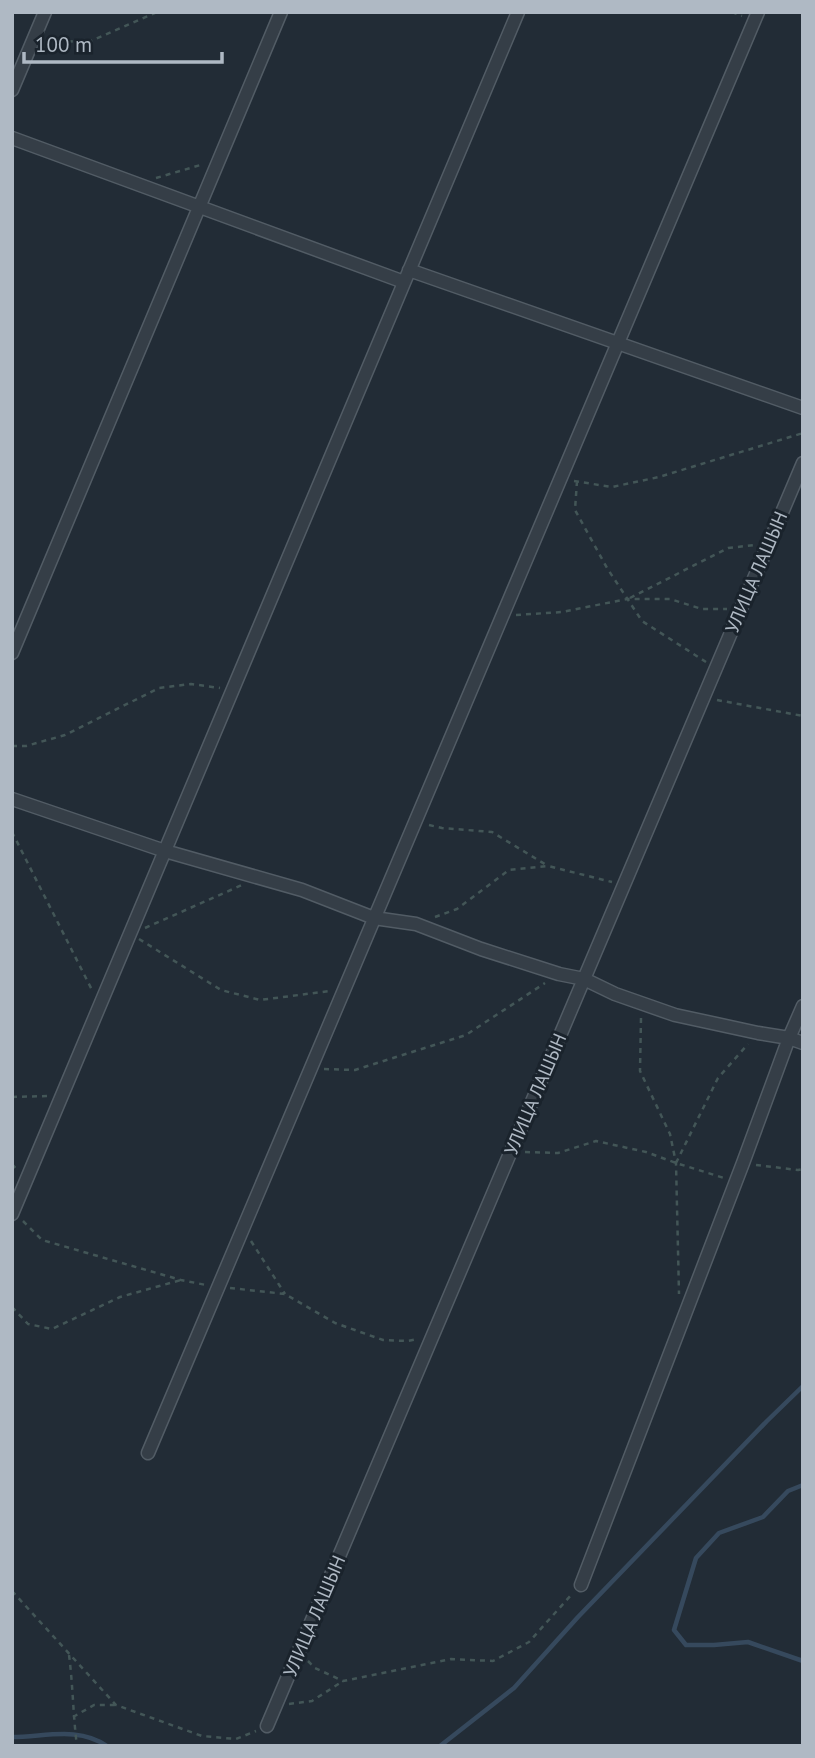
<svg xmlns="http://www.w3.org/2000/svg" width="815" height="1758" viewBox="0 0 815 1758" font-family="'PT Sans',sans-serif">
<style>
.lines{fill:none;stroke-linecap:round;stroke-linejoin:round}
.stream{stroke:#36495d;stroke-width:4.5}
.street-casing{stroke:#525c65;stroke-width:15}
.path{stroke:#435657;stroke-width:2.5;stroke-dasharray:5 5;stroke-linecap:butt}
.street{stroke:#353e47;stroke-width:12}
.labels{text-anchor:middle;stroke-width:6;stroke-linejoin:round;paint-order:stroke}
.street-label{font-size:19px;fill:#afb9c4;stroke:#1a232c}
</style>
<rect width="100%" height="100%" fill="#222c36"/>
<g class="lines">
<!-- stream -->
<path class="stream" d="M803 1485 788 1491 763 1517 719 1533 696 1558 674 1630 686 1645H714L748 1642 803 1661
M12 1737C45 1737 78 1726 107 1746
M440 1746 514 1688 578 1617 767 1421 803 1386"/>
<defs>
<path id="street" d="M12 90 45 12
M12 138 404 282
M409 270 803 408
M12 653 281 12
M12 799 165 851 302 890 374 918 416 924 481 949 559 974 584 979 615 994 675 1015 758 1033 789 1038 803 1043
M12 1214 518 12
M148 1453 758 12
M581 1585 743 1163 789 1038 803 1006
M267 1726 803 463"/>
</defs>
<!-- street casing -->
<use href="#street" class="street-casing"/>
<!-- path -->
<path class="path" d="M732 12 742 16
M48 39 86 43 157 12
M156 178 204 164
M574 481 612 487 659 477 803 433
M577 481 575 510 607 568 642 621 706 662
M630 598 728 548 755 545
M516 615 562 612 627 599H670L702 609H727
M717 700 803 716
M12 746H26L65 735 159 688 191 684 220 688
M429 825 442 828 492 832 548 866
M12 832 92 990
M435 917 457 909 509 870 548 866 612 882
M145 928 242 885
M139 939 221 990 260 1000 330 991
M641 1018 640 1071 670 1134 676 1163 679 1294
M324 1069 355 1070 466 1035 545 983
M12 1097 47 1096
M525 1152 558 1153 596 1141 646 1152 676 1163 724 1178
M676 1163 718 1078 748 1044
M12 1164 17 1170
M756 1165 798 1170 803 1169
M23 1221 42 1240 181 1280 206 1285
M251 1241 285 1294
M230 1288 285 1294 335 1323 383 1340 407 1341 418 1339
M12 1307 28 1324 52 1329 120 1297 181 1280
M12 1591 116 1705 202 1736 236 1739 256 1731
M69 1655C73 1685 73 1716 77 1746
M308 1661 315 1668 343 1681 451 1659 493 1661 529 1642 572 1594
M289 1704 312 1701 343 1681
M73 1717 94 1705H115"/>
<!-- street -->
<use href="#street" class="street"/>
</g>
<g class="labels">
<!-- street labels -->
<g class="street-label">
<text transform="translate(756 572) rotate(-67)" y="7">УЛИЦА ЛАШЫН</text>
<text transform="translate(535 1094) rotate(-67)" y="7">УЛИЦА ЛАШЫН</text>
<text transform="translate(314 1616) rotate(-67)" y="7">УЛИЦА ЛАШЫН</text>
</g>
</g>
<!-- border -->
<rect width="815" height="1758" fill="none" stroke="#afb9c4" stroke-width="28"/>
<!-- scale -->
<path d="M24 52v10h198v-10" fill="none" stroke="#afb9c4" stroke-width="3.5"/>
<text x="35" y="52" font-size="21" fill="#afb9c4" stroke="#1a232c" stroke-width="5" paint-order="stroke">100 m</text>
</svg>
